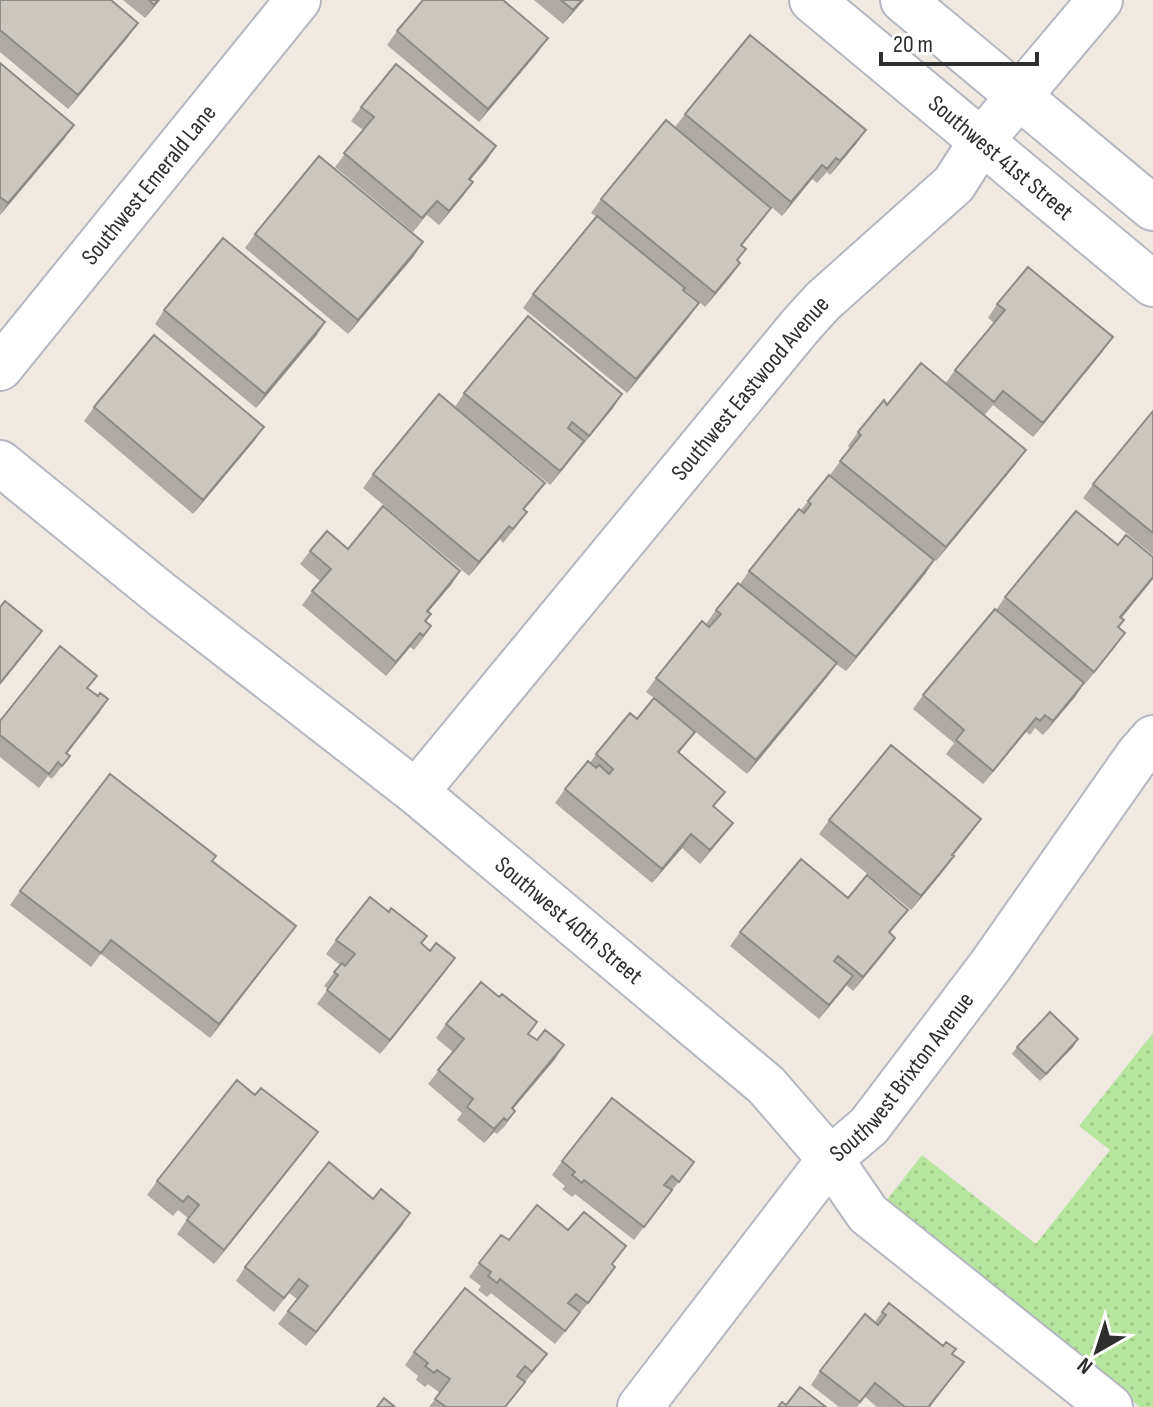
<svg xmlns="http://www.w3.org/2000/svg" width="1153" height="1407" viewBox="0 0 1153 1407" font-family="'Sofia Sans Condensed',sans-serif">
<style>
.grass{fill:url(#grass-dots)}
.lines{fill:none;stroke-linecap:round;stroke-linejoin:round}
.minor-casing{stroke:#b4b7c1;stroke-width:48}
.minor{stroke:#fff;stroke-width:44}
.wall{fill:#afaba4}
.shaded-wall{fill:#8e8b86}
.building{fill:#cbc7bf;stroke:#8e8b86;stroke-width:2}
.labels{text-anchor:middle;stroke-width:6;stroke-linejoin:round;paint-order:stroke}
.street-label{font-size:24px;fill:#2e2e2e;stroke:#fff}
</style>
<defs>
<pattern id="grass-dots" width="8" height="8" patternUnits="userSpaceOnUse" patternTransform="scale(2)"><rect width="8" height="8" fill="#b6e59e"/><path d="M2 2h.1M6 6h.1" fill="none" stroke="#9dc588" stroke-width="1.8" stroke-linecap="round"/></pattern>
</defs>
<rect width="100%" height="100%" fill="#efe9e1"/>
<!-- grass -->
<path class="grass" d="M1153 1033V1407H1140L883 1205 922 1155 1036 1244 1110 1150 1079 1126Z"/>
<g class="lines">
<defs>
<g id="minor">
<path id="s1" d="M812 0 1153 284"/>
<path d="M903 0 1153 208"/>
<path id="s2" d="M0 368 298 0"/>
<path id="s3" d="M0 463 161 594 416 792 766 1085 830 1159 868 1214 1110 1407"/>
<path id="s4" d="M416 792 802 324 823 301 954 184 982 140 1100 0"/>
<path id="s5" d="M640 1407 830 1159 869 1126 991 965 1138 755 1153 738"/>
</g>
</defs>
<!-- minor casing -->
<use href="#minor" class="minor-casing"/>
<!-- minor -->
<use href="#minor" class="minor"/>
</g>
<!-- wall -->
<path class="wall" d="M0 0 128 37 68 109 0 52Z
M123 0H160L145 18Z
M534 0H584L563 24Z
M397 31 538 52 479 122 387 45Z
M0 63 74 125 64 139 0 215Z
M361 107 487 160 470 180 463 196 439 225 427 215 413 232 335 167 363 130 351 121Z
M685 114 866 130 856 144 830 175 827 172 817 183 812 179 782 216 675 127Z
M601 199 761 221 742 245 746 249 737 261 730 277 705 307 684 289 683 290 689 317 627 393 523 308 533 294 597 217 591 213Z
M255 234 414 256 348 334 245 248Z
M997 304 1103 351 1033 437 993 405 984 416 1016 464 936 561 830 475 850 448 848 446 858 432 887 405 945 384 955 370 994 323 988 318Z
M164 310 325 322 316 336 256 408 155 324Z
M464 393 613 408 550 485 455 407Z
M94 407 264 427 254 441 193 514 84 421Z
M1153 411V555L1083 498 1093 484Z
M373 474 535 497 524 510 517 526 503 543 500 539 469 576 363 488Z
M808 501 934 560 925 574 846 671 836 664 827 677 747 774 692 729 695 732 679 753 714 807 733 823 700 864 682 848 652 883 555 803 565 789 590 763 596 754 637 719 654 698 646 692 656 678 706 624 716 610 740 584 749 571 801 510Z
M348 549 460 571 428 612 426 621 431 626 422 640 414 650 410 647 386 676 302 605 320 581 300 564 310 551Z
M1153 579 1121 618 1115 647 1084 685 1083 684 1043 735 1035 728 1030 735 1026 732 983 784 946 754 954 743 913 709 923 695 996 610 1005 597Z
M88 689 98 696 108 699 67 754 70 756 52 779 48 776 39 788 0 757V721Z
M829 820 971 833 953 856 944 870 911 910 819 834Z
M212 861 286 939 210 1038 101 954 91 967 10 905 20 891Z
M848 898 898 923 890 933 885 952 853 991 846 985 819 1019 730 946 740 932Z
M389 912 427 936 422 944 445 972 380 1054 317 1004 328 989 324 986 340 965 326 954 336 940Z
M499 997 537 1022 529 1034 555 1059 513 1109 506 1125 497 1134 494 1132 484 1143 457 1120 462 1113 428 1084 453 1052 436 1038 446 1024Z
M1078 1039 1073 1047 1040 1081 1012 1054 1017 1047Z
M255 1095 318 1132 214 1264 177 1234 188 1218 178 1210 173 1216 147 1195 157 1181Z
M562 1161 694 1162 634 1240 575 1194 572 1197 562 1189 565 1186 552 1175Z
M373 1199 410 1213 306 1346 278 1324 297 1299 289 1293 274 1312 236 1281 245 1267Z
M509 1240 612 1265 606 1281 555 1344 491 1293 487 1297 478 1290 481 1286 469 1277 479 1263Z
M882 1312 964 1362 930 1407H877L865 1397 857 1407H839L811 1385 820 1371 875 1322Z
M414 1352 537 1367 506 1407H429L440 1393 428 1384 425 1387 416 1380 418 1376 405 1365Z"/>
<!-- shaded-wall -->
<path class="shaded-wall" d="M158 0H160L145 18 154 5Z
M582 0H584L563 24 573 10Z
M138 23 128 37 68 109 78 95Z
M548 38 538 52 479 122 488 109Z
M74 125 64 139 0 215 8 203Z
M866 130 856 144 830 175 840 161Z
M496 146 487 160 459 193 469 179Z
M822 165 812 179 782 216 791 202Z
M473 182 463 196 439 225 449 211Z
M771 208 761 221 731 259 741 245Z
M423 242 414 256 348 334 358 320Z
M740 263 730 277 705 307 715 293Z
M699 303 689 317 627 393 636 379Z
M325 322 316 336 256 408 265 394Z
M1113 337 1103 351 1033 437 1043 423Z
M622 394 613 408 579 449 589 436Z
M264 427 254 441 193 514 203 500Z
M584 441 574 455 550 485 560 471Z
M1026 450 1016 464 936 561 946 547Z
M509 526 500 539 469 576 479 562Z
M934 560 925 574 846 671 856 657Z
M460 571 451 585 417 625 427 611Z
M1153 577V579L1111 631 1120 617Z
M42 631 32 645 0 685V683Z
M420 633 410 647 386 676 396 662Z
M1125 633 1115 647 1084 685 1094 672Z
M837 663 827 677 747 774 756 760Z
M1084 683 1075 697 1043 735 1053 721Z
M108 699 99 713 56 767 66 753Z
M1036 718 1026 732 983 784 993 771Z
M733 823 723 836 700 864 710 850Z
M691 834 682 848 652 883 662 869Z
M954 856 944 870 911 910 921 896Z
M296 926 286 939 210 1038 219 1024Z
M895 938 885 952 853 991 863 977Z
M455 958 445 972 380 1054 390 1040Z
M853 976 843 990 819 1019 829 1005Z
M1078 1039 1073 1047 1040 1081 1046 1074Z
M564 1045 555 1059 502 1122 512 1108Z
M504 1118 494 1132 484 1143 494 1129Z
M318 1132 308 1146 214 1264 224 1250Z
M410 1213 401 1227 306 1346 316 1332Z"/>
<!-- building -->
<path class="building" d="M0 0H111L138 23 78 95 0 30Z
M149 0H158L154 5Z
M423 0H503L548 38 488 109 397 31Z
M561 0H582L573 10Z
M750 35 866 130 840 161 836 158 827 169 822 165 791 202 685 114Z
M0 63 74 125 8 203 0 197Z
M396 64 496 146 469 179 473 182 449 211 437 201 422 218 344 153 374 117 361 107Z
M666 120 771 208 741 245 746 249 737 260 740 263 715 293 601 199Z
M319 156 423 242 358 320 255 234Z
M597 216 685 288 683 290 699 303 636 379 533 294Z
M223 238 325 322 265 394 164 310Z
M1028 267 1113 337 1043 423 1003 391 994 402 955 370 1005 310 997 304Z
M528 316 622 394 589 436 572 422 568 428 584 441 560 471 464 393Z
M154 335 264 427 203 500 94 407Z
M921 363 1026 450 946 547 840 461 861 435 858 432 884 400 887 405Z
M439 394 545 483 523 509 527 512 513 529 509 526 479 562 373 474Z
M1153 411V533L1093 484Z
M829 475 934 560 856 657 749 571 799 509 804 513 811 504 808 501Z
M383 506 460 571 427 611 431 614 425 621 431 626 423 636 420 633 396 662 312 591 331 569 310 551 327 531 348 549Z
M1076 511 1118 545 1126 535 1153 557V577L1120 617 1124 620 1118 627 1125 633 1094 672 1005 597Z
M738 583 837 663 756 760 656 678 702 621 709 627 721 614 716 610Z
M5 601 42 631 0 683V607Z
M995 609 1084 683 1053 721 1045 715 1040 721 1036 718 993 771 956 740 964 730 923 695Z
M60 646 97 676 87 688 98 696 100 693 108 699 66 753 70 756 62 766 58 762 49 774 0 735V721Z
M654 698 695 732 678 752 725 792 713 806 733 823 710 850 691 834 662 869 565 789 588 761 596 768 599 765 609 774 613 769 596 754 630 713 637 719Z
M891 745 981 819 952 855 954 856 921 896 829 820Z
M110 774 216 856 212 861 296 926 219 1024 111 940 101 953 20 891Z
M801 859 848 898 867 875 908 910 889 932 895 938 863 977 838 956 834 961 853 976 829 1005 740 932Z
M370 897 389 912 391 908 427 936 421 943 430 951 436 943 455 958 390 1040 327 990 338 975 334 972 342 963 345 966 355 954 336 940Z
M481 982 499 997 502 994 537 1022 528 1034 537 1040 545 1030 564 1045 512 1108 515 1111 507 1121 504 1118 494 1129 467 1107 473 1099 438 1070 464 1039 446 1024Z
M1050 1012 1078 1039 1046 1074 1017 1047Z
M237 1080 255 1095 261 1088 318 1132 224 1250 187 1220 199 1205 188 1196 183 1202 157 1181Z
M612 1098 694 1162 679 1182 672 1176 664 1185 672 1190 644 1227 584 1180 582 1183 572 1175 575 1172 562 1161Z
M329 1162 373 1199 381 1189 410 1213 316 1332 288 1311 308 1286 299 1279 284 1298 245 1267Z
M537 1205 568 1230 584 1212 626 1246 612 1264 615 1267 588 1303 576 1294 568 1303 580 1312 565 1331 500 1279 497 1283 488 1276 491 1272 479 1263 501 1235 509 1240Z
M465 1288 547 1354 532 1372 525 1366 517 1376 525 1382 505 1407H446L435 1399 450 1379 437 1370 434 1373 425 1366 428 1363 414 1352Z
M889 1303 943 1346 946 1342 956 1349 952 1354 964 1362 928 1407H905L875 1383 860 1402 820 1371 865 1314 878 1325 886 1315 882 1312Z
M800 1387 826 1407H778L782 1402 786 1405Z
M384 1398 395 1407H377Z"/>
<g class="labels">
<!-- street labels -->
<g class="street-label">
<text dy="8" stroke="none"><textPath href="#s1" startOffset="246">Southwest 41st Street</textPath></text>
<text dy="8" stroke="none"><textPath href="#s2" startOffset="236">Southwest Emerald Lane</textPath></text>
<text dy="8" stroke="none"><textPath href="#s4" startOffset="524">Southwest Eastwood Avenue</textPath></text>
<text dy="8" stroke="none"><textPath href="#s3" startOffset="730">Southwest 40th Street</textPath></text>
<text dy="8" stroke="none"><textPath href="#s5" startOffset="422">Southwest Brixton Avenue</textPath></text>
</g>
</g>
<!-- north arrow -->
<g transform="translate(1097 1351) rotate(219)" stroke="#ffffff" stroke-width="6" paint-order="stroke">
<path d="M0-6L14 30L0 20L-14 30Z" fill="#2e2e2e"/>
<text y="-12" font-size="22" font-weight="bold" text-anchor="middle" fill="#2e2e2e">N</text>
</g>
<!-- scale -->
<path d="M881 52v12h156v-12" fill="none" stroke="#2e2e2e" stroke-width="4"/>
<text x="893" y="52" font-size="24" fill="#2e2e2e" stroke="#ffffff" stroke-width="6" paint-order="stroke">20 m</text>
</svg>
